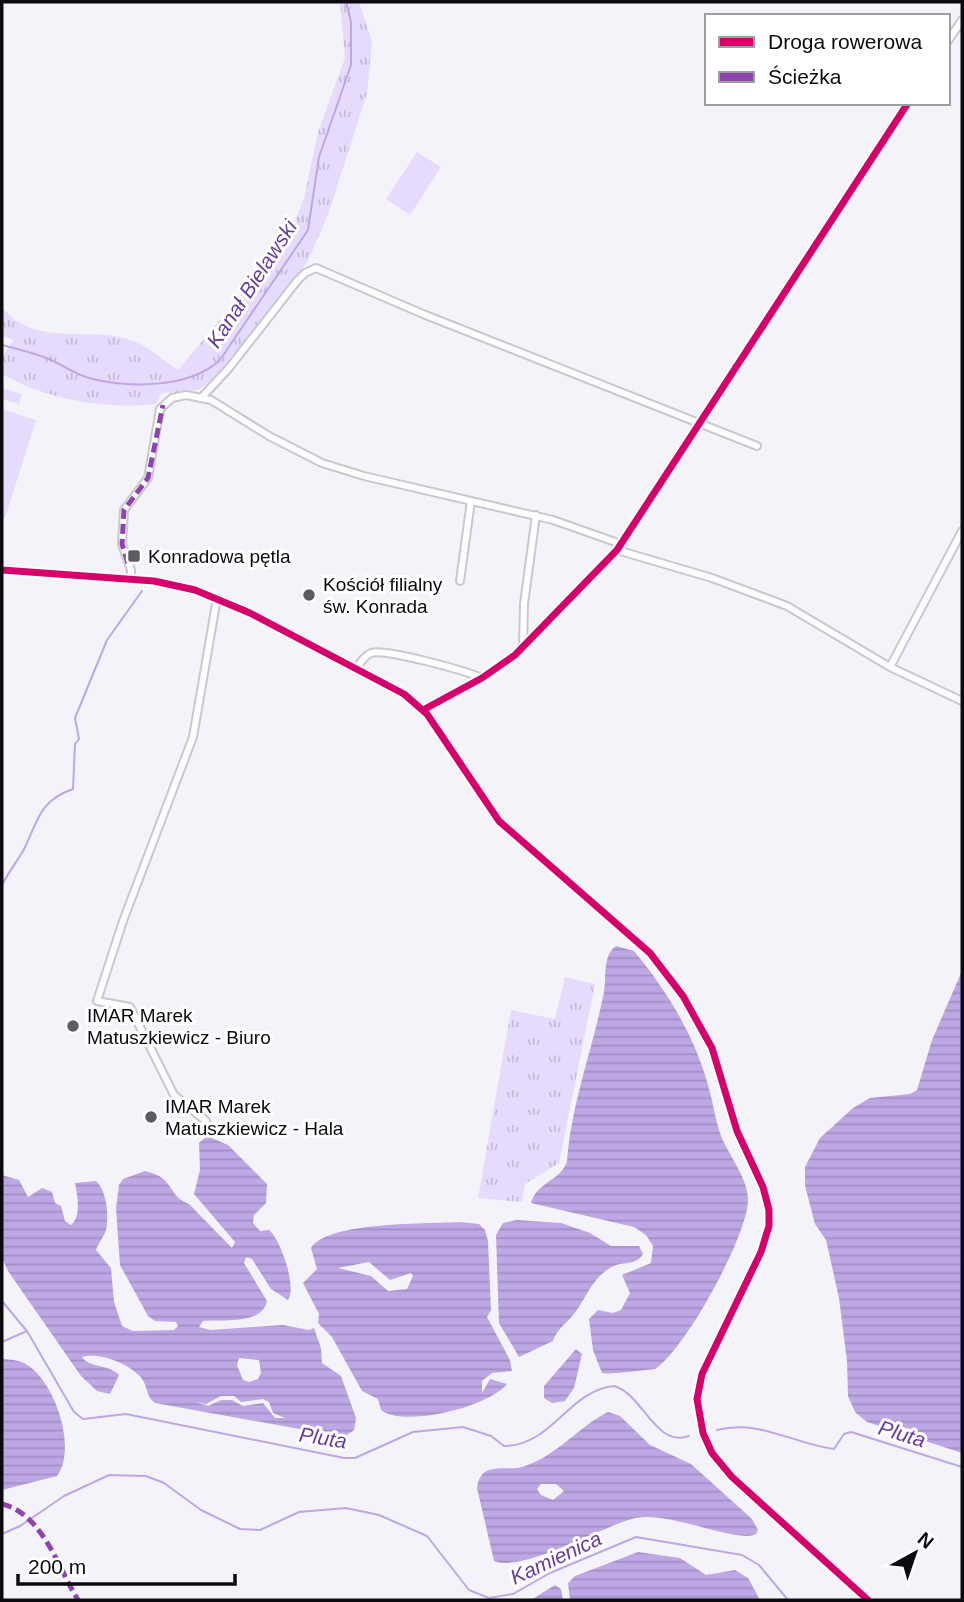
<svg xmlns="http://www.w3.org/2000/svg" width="964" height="1602" viewBox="0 0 964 1602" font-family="Arial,sans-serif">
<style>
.grass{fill:url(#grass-tufts)}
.garden{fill:#e6dbfc}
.water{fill:url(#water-rules);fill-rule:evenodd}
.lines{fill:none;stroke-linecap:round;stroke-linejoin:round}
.stream{stroke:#bda7e4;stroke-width:2}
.minor-casing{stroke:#cac8ce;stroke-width:10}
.tertiary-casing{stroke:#cac8ce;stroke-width:10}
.minor{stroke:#fefdfe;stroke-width:6}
.tertiary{stroke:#fefdfe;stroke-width:7}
.quiet{stroke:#8e44ad;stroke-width:5;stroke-dasharray:10 5;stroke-linecap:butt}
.cycleway-casing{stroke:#fff;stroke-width:11}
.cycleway{stroke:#d6006c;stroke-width:7}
.poi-dot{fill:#5e5c61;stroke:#fff;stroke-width:2.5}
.labels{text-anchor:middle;stroke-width:6;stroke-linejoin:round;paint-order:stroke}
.poi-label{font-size:19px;fill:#0c0a0f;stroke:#fff;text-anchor:start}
.water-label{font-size:21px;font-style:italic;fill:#673c9f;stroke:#fff}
</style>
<defs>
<pattern id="grass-tufts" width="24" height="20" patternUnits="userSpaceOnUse" patternTransform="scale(1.75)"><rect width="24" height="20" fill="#e6dbfc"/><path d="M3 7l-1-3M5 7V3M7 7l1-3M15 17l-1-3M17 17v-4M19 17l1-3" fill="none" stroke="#c4bbd7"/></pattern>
<pattern id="water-rules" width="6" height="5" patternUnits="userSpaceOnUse" patternTransform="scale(1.75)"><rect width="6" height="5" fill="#bda7e4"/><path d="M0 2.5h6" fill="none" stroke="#a18ec2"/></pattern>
</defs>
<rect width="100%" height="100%" fill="#f5f3fa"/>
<!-- grass -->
<path class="grass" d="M340 2H359L372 42 367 93 329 212 308 261 227 367 199 390 161 393 156 404C106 410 45 399 2 374V356L14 340 2 336V306C29 347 90 327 128 339 148 345 162 360 178 370L288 239 304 198 318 132 345 58Z
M565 977 595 984 559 1163 525 1184 522 1202 478 1198 511 1010 555 1019Z"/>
<!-- garden -->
<path class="garden" d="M417 152 441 167 410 215 386 199Z
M2 388 22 394 19 404 2 399Z
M2 409 36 420 5 518 2 517Z"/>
<!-- water -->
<path class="water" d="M616 946 634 951C664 987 691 1030 705 1075 712 1095 714 1116 721 1136 729 1156 748 1178 748 1200 748 1235 685 1350 655 1369 644 1370 608 1375 602 1373L593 1350 589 1319 598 1310 613 1313 621 1310 630 1293 622 1275 651 1263 653 1246 646 1235 634 1227 531 1203C537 1182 560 1181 567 1162 571 1104 593 1048 604 992 607 976 602 956 616 946Z
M962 971V1453L867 1422 855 1412 848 1396 847 1361 839 1298 826 1240 815 1224 805 1186V1167L820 1138 853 1108 870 1098 910 1094 917 1090 932 1040Z
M207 1136 228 1145 267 1184 266 1203 254 1215 253 1223 260 1231 269 1230C281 1240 297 1287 288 1300L271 1289 252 1259 246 1257 244 1263 267 1301C262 1325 223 1319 203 1321L199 1327 210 1330 283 1325 309 1330 314 1328 321 1348 322 1363 341 1376 356 1418 354 1430 344 1437 155 1403C146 1397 148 1387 142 1379 131 1364 99 1352 82 1357 89 1368 109 1364 119 1375L110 1394 97 1391 81 1376 8 1271 2 1258V1175L19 1180 28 1197 42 1188 52 1192 55 1203 61 1206 65 1221 71 1225C82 1216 77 1194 75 1183L96 1181C107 1191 109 1216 106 1230 104 1237 98 1243 96 1250L111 1268 114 1302 122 1326 133 1331 174 1330 178 1326 176 1322 155 1321 148 1316 120 1265 116 1208 119 1185 123 1179 145 1171C176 1178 166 1195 189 1204L232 1248 235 1242 194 1194 200 1170 199 1143ZM239 1358 259 1360 261 1373 258 1379 249 1382 243 1380 237 1365ZM221 1396H234L241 1402 263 1399 269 1402 273 1413 285 1418H275L263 1403 243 1406 232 1400H221L208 1406 196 1402 206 1404Z
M517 1220 561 1223 590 1233 611 1246H639L643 1254C635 1267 622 1260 610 1268 592 1279 587 1296 576 1311 569 1322 557 1328 553 1341L519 1357 499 1323 496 1235 503 1223Z
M460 1222 479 1224 485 1230 488 1241 491 1310 487 1317 510 1360 512 1371 492 1373 482 1381V1393L490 1379 507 1384C489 1407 404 1428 381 1410L378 1399 362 1391 332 1337 318 1323 319 1314 303 1283 317 1269 311 1248C327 1221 431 1224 460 1222ZM369 1262 390 1280 411 1273 413 1276 407 1289 388 1291 371 1276 338 1268Z
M576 1349 582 1354 574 1388 565 1401 552 1403 544 1398V1386Z
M2 1359C9 1359 17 1360 24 1363 54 1378 78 1448 57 1476L2 1490Z
M608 1412 620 1416 650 1445 691 1464 752 1519 758 1530 756 1534C738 1544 670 1511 636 1518 604 1525 523 1573 494 1561L477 1488C481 1459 506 1473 525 1466 558 1455 578 1427 608 1412ZM556 1484 564 1491 553 1500 541 1495 537 1489 541 1484Z
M638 1552 680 1558 706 1575 735 1570 748 1578 760 1600H570L568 1583 575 1576Z
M555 1585 561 1589 563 1600H531Z"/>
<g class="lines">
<!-- stream -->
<path class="stream" d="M2 345C18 349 34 353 49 359 63 365 74 374 89 378 127 388 189 389 220 360L308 230 319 157 351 65V22L346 2
M2 885C8 873 16 863 23 851 38 822 38 801 73 789L75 744 79 739 75 718 107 640 142 591
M2 1301 26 1330
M2 1342 27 1331 74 1412 83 1419 126 1414 344 1458H355L413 1432 463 1427 491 1436 504 1446C552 1446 569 1390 614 1386 643 1394 655 1448 689 1436
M717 1430C759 1419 794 1444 834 1449L844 1434 851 1432 962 1467
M2 1534 20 1526 64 1496 109 1475 146 1476 164 1483 201 1510 240 1529 260 1530 299 1512 346 1508 379 1515 427 1536 469 1590 489 1598 513 1594 550 1573 636 1537 742 1555 759 1565 788 1600"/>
<defs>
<path id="minor" d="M948 41 962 20
M202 397 229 368 297 281 305 273 316 268 423 314 757 446
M617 550 712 578 787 606 890 667 962 701
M131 579V570L122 544 124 510 148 478 160 409 172 398 186 395 211 400 269 436 322 463 364 476 553 520 621 544
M460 581 471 501
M523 647 524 604 536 515
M890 667 962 531
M356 669C360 663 364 656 371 653 385 648 466 671 482 678
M423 710 482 678 515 655 617 550 908 103
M206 1121 174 1095 130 1007 97 1001 123 921 193 737 217 598"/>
<path id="tertiary" d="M2 570 154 581 195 590 250 613 404 694 427 714 499 821 650 953 683 996 712 1048 737 1131 763 1187 769 1210V1226L761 1252 702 1374 697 1399 703 1433 712 1453 732 1477 868 1600"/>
</defs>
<!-- minor casing -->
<use href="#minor" class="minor-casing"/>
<!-- tertiary casing -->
<use href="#tertiary" class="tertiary-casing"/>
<!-- minor -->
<use href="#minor" class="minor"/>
<!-- tertiary -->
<use href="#tertiary" class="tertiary"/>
<!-- quiet -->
<path class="quiet" d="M128 563 122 544 124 510 148 478 163 405
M2 1504C43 1514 58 1568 78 1600"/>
<defs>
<path id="cycleway" d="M2 570 154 581 195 590 250 613 404 694 427 714 499 821 650 953 683 996 712 1048 737 1131 763 1187 769 1210V1226L761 1252 702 1374 697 1399 703 1433 712 1453 732 1477 868 1600
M423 710 482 678 515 655 617 550 908 103"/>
</defs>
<!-- cycleway casing -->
<use href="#cycleway" class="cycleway-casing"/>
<!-- cycleway -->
<use href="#cycleway" class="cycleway"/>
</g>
<!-- markers -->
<g class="poi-dot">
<rect x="127" y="549" width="14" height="14" rx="3.5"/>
<circle cx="309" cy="595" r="7"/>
<circle cx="73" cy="1026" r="7"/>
<circle cx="151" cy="1117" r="7"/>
</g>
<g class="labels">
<!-- poi labels -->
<g class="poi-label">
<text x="148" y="563">Konradowa pętla</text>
<text x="323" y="591">Kościół filialny<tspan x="323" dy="22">św. Konrada</tspan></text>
<text x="87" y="1022">IMAR Marek<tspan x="87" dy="22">Matuszkiewicz - Biuro</tspan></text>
<text x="165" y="1113">IMAR Marek<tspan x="165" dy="22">Matuszkiewicz - Hala</tspan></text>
</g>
<!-- water labels -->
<g class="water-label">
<text transform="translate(252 284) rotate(-57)" y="7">Kanał Bielawski</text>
<text transform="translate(902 1434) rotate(17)" y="7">Pluta</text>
<text transform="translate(323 1438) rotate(9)" y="7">Pluta</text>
<text transform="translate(556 1558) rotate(-25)" y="7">Kamienica</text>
</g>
</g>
<!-- border -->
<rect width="964" height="1602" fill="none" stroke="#0c0a0f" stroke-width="7"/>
<!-- legend -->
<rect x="705" y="14" width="245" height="91" fill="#ffffff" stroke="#9e9d9f" stroke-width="2"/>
<rect x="719" y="37" width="35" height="10" fill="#d6006c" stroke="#9e9d9f" stroke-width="2"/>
<text x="768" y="49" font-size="21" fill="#0c0a0f">Droga rowerowa</text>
<rect x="719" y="72" width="35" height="10" fill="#8e44ad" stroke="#9e9d9f" stroke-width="2"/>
<text x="768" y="84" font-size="21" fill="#0c0a0f">Ścieżka</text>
<!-- north arrow -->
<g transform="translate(915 1553) rotate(40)" stroke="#ffffff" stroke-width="5" paint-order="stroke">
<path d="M0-5L12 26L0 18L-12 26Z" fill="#0c0a0f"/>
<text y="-10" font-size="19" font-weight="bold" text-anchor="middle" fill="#0c0a0f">N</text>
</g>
<!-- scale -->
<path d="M18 1574v10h217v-10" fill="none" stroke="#0c0a0f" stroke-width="3.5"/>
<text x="28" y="1574" font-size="21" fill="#0c0a0f" stroke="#ffffff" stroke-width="5" paint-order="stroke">200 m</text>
</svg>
